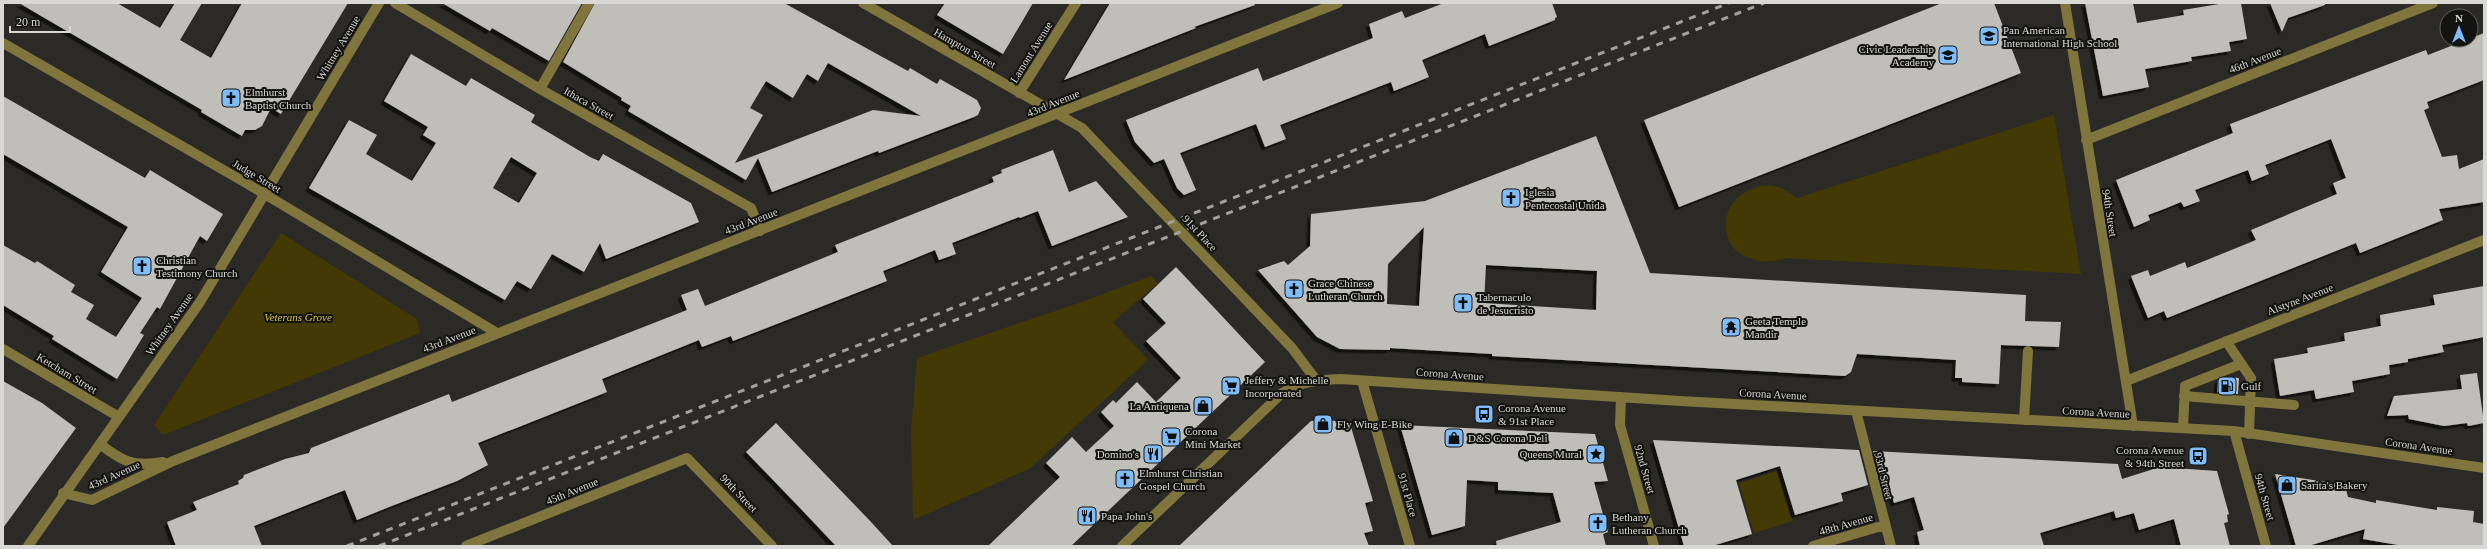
<svg xmlns="http://www.w3.org/2000/svg" width="2487" height="549" viewBox="0 0 2487 549" font-family="'Times New Roman',serif">
<style>
.green{fill:#423904}
.building{fill:#bfbeb8;fill-rule:evenodd;filter:url(#shadow)}
.lines{fill:none;stroke-linecap:round;stroke-linejoin:round}
.minor{stroke:#80753d;stroke-width:10}
.rail{stroke:#a2a19d;stroke-width:3;stroke-dasharray:7 7;stroke-linecap:butt}
.labels{text-anchor:middle;stroke-width:4;stroke-linejoin:round;paint-order:stroke}
.poi-label{font-size:11px;fill:#d9d8d5;stroke:#131311;text-anchor:start}
.street-label{font-size:11px;fill:#d9d8d5;stroke:#131311}
.park-label{font-size:11px;font-style:italic;fill:#d9c347;stroke:#131311}
</style>
<defs>
<filter id="shadow"><feDropShadow dx="-3.5" dy="3.5" stdDeviation="0" flood-color="#0009"/></filter>
</defs>
<rect width="100%" height="100%" fill="#2b2a26"/>
<!-- green -->
<path class="green" d="M2054 115 2081 274 1786 258C1760 268 1723 256 1726 221 1728 197 1756 180 1779 187 1785 189 1791 194 1797 198Z
M281 233 417 319 420 333 163 435 154 425Z
M1151 276 1158 283 1113 322 1148 360 1029 469 913 520 911 432 917 358 1087 300Z
M1777 471 1793 521 1754 533 1739 483Z"/>
<!-- building -->
<path class="building" d="M19 3H117L160 28 175 3H202L180 40 211 58 242 3H348L281 114 271 108 262 126 255 130H245L242 136 201 112 202 110Z
M442 3H582L549 61 492 28 490 31Z
M595 3H784L908 71 910 68 937 84 940 79 977 100 981 108 978 115 974 117 900 145 879 153 878 151 772 192 758 158 746 180 628 111 631 106 621 100 622 98 563 62ZM828 63 921 116 873 110 735 163 763 115 750 108 766 81 793 98 807 74 818 81Z
M945 3H1033L1003 54 937 15Z
M1110 3H1254L1255 5 1194 27 1196 28 1064 80Z
M1444 3H1552L1557 17 1555 18V20L1489 46 1485 34 1422 60 1429 77 1394 91 1391 82 1280 125 1286 139 1265 147 1256 124 1180 153 1196 190 1184 195 1177 188 1164 159 1154 163 1135 142 1126 120 1258 68 1263 81 1373 38 1369 24 1402 11 1405 18Z
M1942 3H1994L2021 73 1679 207 1644 120Z
M2085 3H2133L2137 23 2184 15 2183 10 2225 3H2241L2247 39 2229 42 2231 51 2191 57 2192 61 2145 69 2149 87 2103 96Z
M2270 3H2325V5L2288 18 2282 32Z
M2484 33V80L2427 102 2429 108 2424 110 2442 157 2457 155 2459 169 2484 159V202L2439 209 2443 220 2360 253 2356 243 2167 318 2164 311 2148 318 2131 276 2148 270 2150 276 2185 262 2187 268 2256 240 2251 230 2337 194 2333 183 2346 178 2331 139 2265 165 2269 174 2252 181 2248 170 2195 190 2200 201 2184 207 2181 202 2164 209 2148 215 2150 220 2134 227 2116 180 2233 133 2230 124 2426 50 2428 55Z
M411 54 466 86 471 78 535 115 531 122 590 157 599 161 603 154 691 203 699 222 606 259 600 243 584 272 552 254 531 289 517 281 505 300 309 188 349 120 377 135 366 154 412 181 436 143 423 135 428 127 384 101ZM511 157 537 173 519 203 493 188Z
M3 96 145 178 150 170 223 214 207 241 200 236 160 309 157 307 140 333 144 335 117 379 52 339 54 336 3 305V245L35 263 37 261 75 285 71 292 94 305 86 319 116 337 142 298 101 272 128 227 3 154Z
M1596 136 1650 273 2026 295 2025 321 2061 322 2059 347 2001 345 1999 384 1962 382V378H1955L1956 360 1857 354 1851 372 1845 376 1492 356V354L1390 348V350L1340 349 1317 337 1258 270 1284 261 1288 265 1310 246 1311 214 1425 201ZM1424 227 1419 306 1387 304 1388 264ZM1486 265 1597 271 1596 310 1484 303Z
M1053 150 1069 192 1096 181 1128 217 1052 246 1038 211 1020 218 1019 217 952 243 956 254 939 260 935 250 901 264 883 271 887 281 733 341 731 336 702 347 699 340 602 379 607 392 478 443 488 465 457 481 389 507 357 520 345 490 254 526 262 546H176L167 522 197 510 193 502 239 484 238 481 243 478 244 475 285 459 309 453 311 448 449 394 452 402 687 310 681 295 698 289 705 306 838 252 835 245 994 182 992 177 1002 173 1001 170Z
M1176 267 1265 362 1071 546H988L1060 477 1046 463 1072 437 1086 452 1114 426 1101 412 1113 400 1116 403 1137 382 1156 402 1181 378 1146 341 1166 323 1143 299Z
M2484 286V337L2442 345 2444 352 2408 359V362L2389 365 2390 374 2352 381 2354 392 2316 399 2314 390 2280 396 2274 359 2308 353 2307 348 2345 341 2344 333 2381 326 2380 315 2435 305 2433 295Z
M2477 373 2484 423 2468 426 2467 423 2444 426 2409 419 2408 415 2387 416 2394 396 2462 389 2460 375Z
M2226 377 2239 378 2238 394 2217 392 2218 380Z
M3 381 42 403 76 428 3 528Z
M1327 420 1344 422 1351 427 1373 501 1365 503 1373 531 1364 533 1369 546H1179L1311 421Z
M776 423 872 523 893 546H836L801 509 746 452Z
M1400 425 1595 434 1608 481 1594 482 1608 532 1603 534 1606 546H1497L1496 541 1561 522 1553 493 1498 490V482L1467 480 1465 526 1432 535Z
M1653 440 1859 450 1868 485 1841 493 1843 501 1795 515 1780 466 1736 480 1752 534 1712 546H1684Z
M1873 451 2118 464 2122 479 2160 467 2217 471 2229 514 2227 515 2228 522 2224 523 2230 546H2181L2174 519 2139 530 2134 513 2116 518 2114 511 2040 533 2044 546H1920L1917 532 1924 530 1914 497 1894 503 1887 479 1881 481Z
M2275 474 2345 485 2348 497 2376 503V500L2437 510V507L2474 511 2473 522 2484 524V546H2404L2363 539 2365 529 2308 546H2296Z"/>
<g class="lines">
<!-- minor -->
<path class="minor" d="M395 3 540 89 751 208 760 231
M863 3 1082 128 1292 348 1316 380
M2065 3 2133 426
M3 43 246 183 497 333
M540 89 589 3
M1019 93 1076 3
M2086 140 2433 3
M2226 341 2251 378 2249 434
M3 349 119 417
M1362 381 1410 546
M2126 381 2484 240
M2184 396 2294 405
M1621 397 1620 425 1654 546
M1856 411 1891 546
M2024 420 2028 351
M2183 428 2185 386 2241 364
M2234 431 2266 546
M100 444C123 462 133 467 163 462
M63 493 92 500 173 461 1338 3
M28 546 200 302 379 3
M466 546 687 458 772 546
M1122 546 1281 394C1300 381 1319 380 1341 379L1680 401 2234 431 2484 468
M1813 546 1885 525"/>
<!-- rail -->
<path class="rail" d="M347 546 1729 3
M379 546 1764 3"/>
</g>
<!-- icons -->
<defs>
<symbol id="school-square" viewBox="-11 -11 22 22"><rect x="-9" y="-9" width="18" height="18" rx="4" fill="#7fbdfa" stroke="#131311"/><path d="M0-5L7-2L0 1L-7-2ZM-4 1L0 2.5L4 1V4Q0 6-4 4Z" fill="#111"/></symbol>
<symbol id="church-square" viewBox="-11 -11 22 22"><rect x="-9" y="-9" width="18" height="18" rx="4" fill="#7fbdfa" stroke="#131311"/><path d="M-1.2-6h2.4v3.5h3.3v2.4h-3.3V6h-2.4V-.1h-3.3v-2.4h3.3Z" fill="#111"/></symbol>
<symbol id="temple-square" viewBox="-11 -11 22 22"><rect x="-9" y="-9" width="18" height="18" rx="4" fill="#7fbdfa" stroke="#131311"/><path d="M0-6L5-2H3V0L6.5 2.5H4V6H1.5V3h-3V6H-4V2.5H-6.5L-3 0V-2H-5Z" fill="#111"/></symbol>
<symbol id="supermarket-square" viewBox="-11 -11 22 22"><rect x="-9" y="-9" width="18" height="18" rx="4" fill="#7fbdfa" stroke="#131311"/><path d="M-6-5.5h2.5l.6 2H6L4.5 2H-2.5L-4.4-4H-6ZM-1.5 3.2a1.3 1.3 0 1 0 .1 0ZM3 3.2a1.3 1.3 0 1 0 .1 0Z" fill="#111"/></symbol>
<symbol id="fuel-square" viewBox="-11 -11 22 22"><rect x="-9" y="-9" width="18" height="18" rx="4" fill="#7fbdfa" stroke="#131311"/><path d="M-5.5-6h7V0h2V4h1.3V-2.5L3-4.5l.8-.8L6-3V5H2.5V1h-1V6h-7ZM-4.2-4.7v3.2H.2V-4.7Z" fill="#111"/></symbol>
<symbol id="shop-square" viewBox="-11 -11 22 22"><rect x="-9" y="-9" width="18" height="18" rx="4" fill="#7fbdfa" stroke="#131311"/><path d="M-5-2.5h2.3a2.7 3.5 0 0 1 5.4 0H5L5.5 6h-11ZM-1.5-2.5h3a1.5 2.3 0 0 0-3 0Z" fill="#111"/></symbol>
<symbol id="bus-square" viewBox="-11 -11 22 22"><rect x="-9" y="-9" width="18" height="18" rx="4" fill="#7fbdfa" stroke="#131311"/><path d="M-5-6H5V4H4V6H2V4H-2V6H-4V4H-5ZM-3.5-4V0h7V-4ZM-3.5 1.2v1.5H-2V1.2ZM2 1.2v1.5H3.5V1.2Z" fill="#111"/></symbol>
<symbol id="restaurant-square" viewBox="-11 -11 22 22"><rect x="-9" y="-9" width="18" height="18" rx="4" fill="#7fbdfa" stroke="#131311"/><path d="M-5-6h1v4h1v-4h1v4h1v-4h1v5L-1.5 .5V6h-2V.5L-5-1ZM5-6V6H3V1.5H1.5Q1.5-4 5-6Z" fill="#111"/></symbol>
<symbol id="sight-square" viewBox="-11 -11 22 22"><rect x="-9" y="-9" width="18" height="18" rx="4" fill="#7fbdfa" stroke="#131311"/><path d="M0-6L1.8-2.2L6-1.7L2.9 1.2L3.7 5.4L0 3.3L-3.7 5.4L-2.9 1.2L-6-1.7L-1.8-2.2Z" fill="#111"/></symbol>
</defs>
<g fill-rule="evenodd">
<use href="#school-square" x="1978" y="25" width="22" height="22"/>
<use href="#school-square" x="1937" y="44" width="22" height="22"/>
<use href="#church-square" x="220" y="87" width="22" height="22"/>
<use href="#church-square" x="1500" y="187" width="22" height="22"/>
<use href="#church-square" x="131" y="255" width="22" height="22"/>
<use href="#church-square" x="1283" y="278" width="22" height="22"/>
<use href="#church-square" x="1452" y="292" width="22" height="22"/>
<use href="#temple-square" x="1720" y="316" width="22" height="22"/>
<use href="#supermarket-square" x="1220" y="375" width="22" height="22"/>
<use href="#fuel-square" x="2216" y="375" width="22" height="22"/>
<use href="#shop-square" x="1192" y="395" width="22" height="22"/>
<use href="#bus-square" x="1473" y="403" width="22" height="22"/>
<use href="#shop-square" x="1312" y="413" width="22" height="22"/>
<use href="#supermarket-square" x="1160" y="426" width="22" height="22"/>
<use href="#shop-square" x="1443" y="427" width="22" height="22"/>
<use href="#restaurant-square" x="1142" y="443" width="22" height="22"/>
<use href="#sight-square" x="1585" y="443" width="22" height="22"/>
<use href="#bus-square" x="2187" y="445" width="22" height="22"/>
<use href="#church-square" x="1114" y="468" width="22" height="22"/>
<use href="#shop-square" x="2276" y="474" width="22" height="22"/>
<use href="#restaurant-square" x="1076" y="505" width="22" height="22"/>
<use href="#church-square" x="1587" y="512" width="22" height="22"/>
</g>
<g class="labels">
<!-- poi labels -->
<g class="poi-label">
<text x="2003" y="34">Pan American<tspan x="2003" dy="13">International High School</tspan></text>
<text x="1934" y="53" text-anchor="end">Civic Leadership<tspan x="1934" dy="13">Academy</tspan></text>
<text x="245" y="96">Elmhurst<tspan x="245" dy="13">Baptist Church</tspan></text>
<text x="1525" y="196">Iglesia<tspan x="1525" dy="13">Pentecostal Unida</tspan></text>
<text x="156" y="264">Christian<tspan x="156" dy="13">Testimony Church</tspan></text>
<text x="1308" y="287">Grace Chinese<tspan x="1308" dy="13">Lutheran Church</tspan></text>
<text x="1477" y="301">Tabernaculo<tspan x="1477" dy="13">de Jesucristo</tspan></text>
<text x="1745" y="325">Geeta Temple<tspan x="1745" dy="13">Mandir</tspan></text>
<text x="1245" y="384">Jeffery &amp; Michelle<tspan x="1245" dy="13">Incorporated</tspan></text>
<text x="2241" y="390">Gulf</text>
<text x="1189" y="410" text-anchor="end">La Antiquena</text>
<text x="1498" y="412">Corona Avenue<tspan x="1498" dy="13">&amp; 91st Place</tspan></text>
<text x="1337" y="428">Fly Wing E-Bike</text>
<text x="1185" y="435">Corona<tspan x="1185" dy="13">Mini Market</tspan></text>
<text x="1468" y="442">D&amp;S Corona Deli</text>
<text x="2184" y="454" text-anchor="end">Corona Avenue<tspan x="2184" dy="13">&amp; 94th Street</tspan></text>
<text x="1139" y="458" text-anchor="end">Domino's</text>
<text x="1582" y="458" text-anchor="end">Queens Mural</text>
<text x="1139" y="477">Elmhurst Christian<tspan x="1139" dy="13">Gospel Church</tspan></text>
<text x="2301" y="489">Sarita's Bakery</text>
<text x="1101" y="520">Papa John's</text>
<text x="1612" y="521">Bethany<tspan x="1612" dy="13">Lutheran Church</tspan></text>
</g>
<!-- street labels -->
<g class="street-label">
<text transform="translate(338 48) rotate(-59)" y="4">Whitney Avenue</text>
<text transform="translate(965 48) rotate(30)" y="4">Hampton Street</text>
<text transform="translate(1031 52) rotate(-58)" y="4">Lamont Avenue</text>
<text transform="translate(2255 60) rotate(-21)" y="4">46th Avenue</text>
<text transform="translate(589 103) rotate(29)" y="4">Ithaca Street</text>
<text transform="translate(1053 103) rotate(-22)" y="4">43rd Avenue</text>
<text transform="translate(257 176) rotate(31)" y="4">Judge Street</text>
<text transform="translate(2110 213) rotate(81)" y="4">94th Street</text>
<text transform="translate(751 221) rotate(-21)" y="4">43rd Avenue</text>
<text transform="translate(1200 233) rotate(47)" y="4">91st Place</text>
<text transform="translate(2300 299) rotate(-21)" y="4">Alstyne Avenue</text>
<text transform="translate(169 324) rotate(-55)" y="4">Whitney Avenue</text>
<text transform="translate(449 339) rotate(-21)" y="4">43rd Avenue</text>
<text transform="translate(67 373) rotate(31)" y="4">Ketcham Street</text>
<text transform="translate(1450 374) rotate(4)" y="4">Corona Avenue</text>
<text transform="translate(1773 394) rotate(3)" y="4">Corona Avenue</text>
<text transform="translate(2096 412) rotate(3)" y="4">Corona Avenue</text>
<text transform="translate(2419 446) rotate(8)" y="4">Corona Avenue</text>
<text transform="translate(1645 469) rotate(74)" y="4">92nd Street</text>
<text transform="translate(114 475) rotate(-24)" y="4">43rd Avenue</text>
<text transform="translate(1884 476) rotate(76)" y="4">93rd Street</text>
<text transform="translate(572 491) rotate(-22)" y="4">45th Avenue</text>
<text transform="translate(739 493) rotate(46)" y="4">90th Street</text>
<text transform="translate(1408 495) rotate(74)" y="4">91st Place</text>
<text transform="translate(2265 497) rotate(74)" y="4">94th Street</text>
<text transform="translate(1846 524) rotate(-16)" y="4">48th Avenue</text>
</g>
<!-- park labels -->
<g class="park-label">
<text x="298" y="321">Veterans Grove</text>
</g>
</g>
<!-- border -->
<rect width="2487" height="549" fill="none" stroke="#d9d8d5" stroke-width="8"/>
<!-- north arrow -->
<g transform="translate(2459 28)"><circle r="19" fill="#131311" stroke="#62625f"/>
<path d="M0-3L7 15L0 10L-7 15Z" fill="#7fbdfa"/>
<text y="-6" font-size="11" font-weight="bold" text-anchor="middle" fill="#d9d8d5">N</text>
</g>
<!-- scale -->
<path d="M10 26v6h60v-6" fill="none" stroke="#d9d8d5" stroke-width="2"/>
<text x="16" y="26" font-size="12" fill="#d9d8d5" stroke="#131311" stroke-width="3" paint-order="stroke">20 m</text>
</svg>
